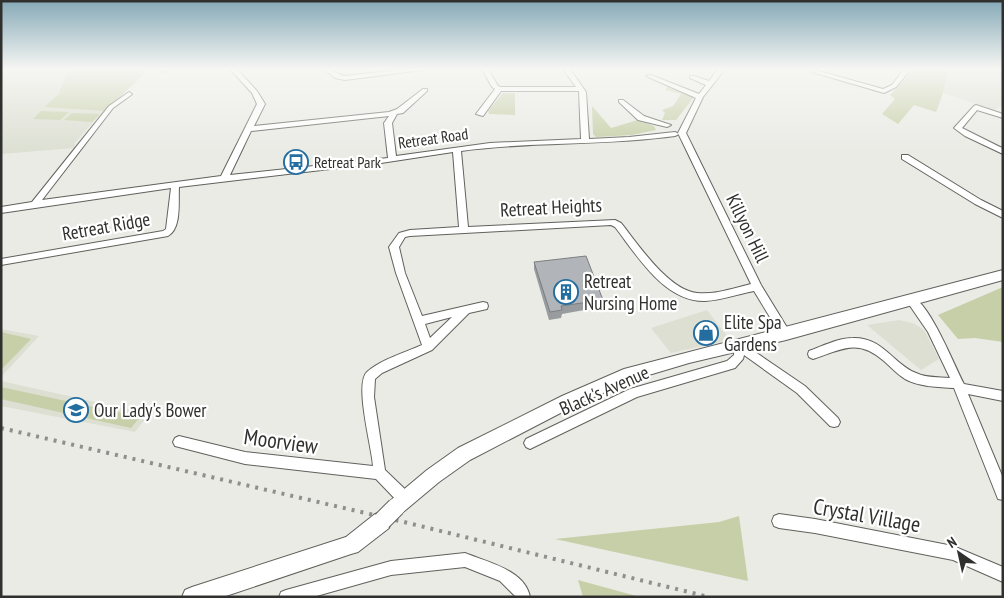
<svg xmlns="http://www.w3.org/2000/svg" width="1004" height="598" viewBox="0 0 1004 598" font-family="'PT Sans Narrow',sans-serif">
<style>
.built{fill:#dcdfd2}
.green{fill:#c6cfa7}
.lines{fill:none;stroke-linecap:round;stroke-linejoin:round}
.minor-casing{stroke:#60615c;stroke-width:2}
.major-casing{stroke:#60615c;stroke-width:2}
.minor{fill:#fff;fill-rule:evenodd}
.major{fill:#fff;fill-rule:evenodd}
.rail{stroke:#8f908c;stroke-width:4;stroke-dasharray:3 6;stroke-linecap:butt}
.major-bridge-casing{stroke:#60615c;stroke-width:20;stroke-linecap:butt}
.major-bridge{stroke:#fff;stroke-width:18}
.wall{fill:#989c9f}
.building{fill:#b1b5b9;stroke:#7c7f82}
.labels{text-anchor:middle;stroke-width:4.5;stroke-linejoin:round;paint-order:stroke}
.far-street-label{font-size:16px;fill:#30312f;stroke:#fff}
.far-poi-label{font-size:16px;fill:#30312f;stroke:#fff;text-anchor:start}
.street-label{font-size:19px;fill:#30312f;stroke:#fff}
.poi-label{font-size:19px;fill:#30312f;stroke:#fff;text-anchor:start}
.near-street-label{font-size:22px;fill:#30312f;stroke:#fff}
</style>
<rect width="100%" height="100%" fill="#eaebe5"/>
<!-- built -->
<path class="built" d="M1 69H142L144 74 113 102 86 130 75 143 74 148 1 154Z
M948 69H1003V105L994 110 943 93Z
M707 310 730 340 671 353 651 328Z
M899 320 913 323 924 330 939 359 921 370 867 325Z
M1 329 39 336 1 377Z
M1 381 149 414 135 432 1 406Z"/>
<!-- green -->
<path class="green" d="M68 69H142L144 74 105 111 44 107 59 94Z
M915 69H948L943 93 936 112 914 105 898 124 882 114 895 99 890 95Z
M667 86 694 97 676 120H662L665 113 662 110 673 106 681 94 666 90Z
M503 93H515V115L489 114 488 111Z
M592 106 611 128 638 120 654 126 656 130 632 135 596 137 593 134Z
M41 111 69 112 60 120 33 119Z
M72 113 100 114 92 122 64 120Z
M1003 287V342L975 338 958 339 938 315Z
M1 332 31 339 1 370Z
M1 387 140 417 131 428 1 399Z
M739 516 748 581 555 539 719 522Z
M578 580 640 597H583Z"/>
<g class="lines">
<defs>
<path id="minor" d="M160 69H168L163 72Z
M230 69H237L257 91 265 104 254 126 389 112 397 109 423 89H427V91L403 113 397 114 392 123 396 156 490 143 581 139 579 91H501L483 116 476 114 495 89 492 87 482 69H488L498 86 501 87H576L563 69H570L586 92 589 139 629 137 675 132 679 134 675 136C604 146 533 141 461 151L468 227 615 220 621 223C638 244 668 290 697 293 715 295 734 288 751 284L678 133 696 98 646 76 651 75 699 94 706 85 690 78V76H694L709 81 718 69H725L703 97 686 133 761 285 791 334 790 337H782L754 291C738 294 722 300 705 301 664 302 637 255 615 227L611 225 410 236 405 237 399 247 405 273 422 316 483 302 487 303 488 306 487 309 469 313 432 350 382 373 375 379 374 397 385 470 410 494 412 499 410 504 405 506 400 504 376 479 245 464 175 446 173 442 175 438 179 436 245 452 373 466C372 448 354 384 367 372 380 360 406 352 422 345L396 273 389 247 399 233 410 230 459 227 453 152 381 163 179 187C178 201 182 228 168 236L1 265V259L163 231 166 229 171 188 1 213V207L32 202 109 106 129 92 132 94 131 95 113 108 42 200 221 176 257 104 252 93ZM389 116 384 123 388 158 230 175 251 131ZM452 317 430 338 425 324Z
M324 69C333 69 337 75 345 76L406 69H430L345 80 335 78Z
M904 69H911L896 87 884 93 812 72 815 70 883 89 892 85Z
M619 100H623L644 116 671 125 667 127 638 120 619 102Z
M976 105 1003 114V118L977 110 962 128 1000 147 1003 148V154L965 136 954 128 974 106Z
M902 155H908L981 200 1003 211V218L975 204 902 159Z
M911 296C930 303 954 365 964 384L1003 391V401L968 394 1003 478V500L998 499 954 388C938 387 920 387 905 379 897 374 891 367 884 361 858 338 842 349 813 359L809 357 808 354 809 351C823 346 838 338 853 338 883 337 893 364 916 373 926 378 939 377 950 378L928 332 906 300 907 297Z
M739 341 805 386 838 418 840 422 838 426 834 427 830 426 797 393 744 355 743 359 735 368 637 397 534 447 530 449 526 447 524 443 526 439 630 389 727 361 734 355 735 342Z
M779 514 815 519 953 546 1003 567V582L953 560 815 533 779 528 774 526 772 521 774 516Z
M465 553C487 562 525 570 530 597H516L500 581 465 567 391 575 313 597H279L281 592 286 590 391 561Z"/>
<path id="major" d="M1003 270V280L786 340 689 363 632 380 574 406 470 460 439 482 402 513 396 516 390 513 387 507 390 501 427 470 458 448 562 396 624 369Z
M382 512 389 514 391 521 389 528 358 552 351 554 223 597H182L185 590 192 587 346 537 375 514Z"/>
</defs>
<!-- minor casing -->
<use href="#minor" class="minor-casing"/>
<!-- major casing -->
<use href="#major" class="major-casing"/>
<!-- minor -->
<use href="#minor" class="minor"/>
<!-- major -->
<use href="#major" class="major"/>
<!-- rail -->
<path class="rail" d="M1 428 404 522 709 597"/>
<defs>
<path id="major-bridge" d="M382 521 396 507"/>
</defs>
<!-- major-bridge casing -->
<use href="#major-bridge" class="major-bridge-casing"/>
<!-- major-bridge -->
<use href="#major-bridge" class="major-bridge"/>
</g>
<!-- wall -->
<path class="wall" d="M534 262 603 300 601 307 562 314 561 318 549 320 534 269Z"/>
<!-- building -->
<path class="building" d="M586 256 603 300 561 306 562 310 550 312 534 262Z"/>
<!-- sky -->
<linearGradient id="sky" x2="0" y2="1"><stop stop-color="#85a9b7"/><stop offset="0.45" stop-color="#f6f6f3"/><stop offset="1" stop-color="#f6f6f3" stop-opacity="0"/></linearGradient>
<rect width="1004" height="153" fill="url(#sky)"/>
<!-- icons -->
<defs>
<symbol id="bus-ring" viewBox="-11 -11 22 22"><circle r="9.5" fill="#fff" stroke="#236da0" stroke-width="1.5"/><path d="M-5-6H5V4H4V6H2V4H-2V6H-4V4H-5ZM-3.5-4V0h7V-4ZM-3.5 1.2v1.5H-2V1.2ZM2 1.2v1.5H3.5V1.2Z" fill="#236da0"/></symbol>
<symbol id="building-ring" viewBox="-11 -11 22 22"><circle r="9.5" fill="#fff" stroke="#236da0" stroke-width="1.5"/><path d="M-4-6H4V6H1V3H-1V6H-4ZM-2.5-4.3h1.7v1.8h-1.7ZM.8-4.3h1.7v1.8H.8ZM-2.5-1h1.7V.8h-1.7ZM.8-1h1.7V.8H.8Z" fill="#236da0"/></symbol>
<symbol id="shop-ring" viewBox="-11 -11 22 22"><circle r="9.5" fill="#fff" stroke="#236da0" stroke-width="1.5"/><path d="M-5-2.5h2.3a2.7 3.5 0 0 1 5.4 0H5L5.5 6h-11ZM-1.5-2.5h3a1.5 2.3 0 0 0-3 0Z" fill="#236da0"/></symbol>
<symbol id="school-ring" viewBox="-11 -11 22 22"><circle r="9.5" fill="#fff" stroke="#236da0" stroke-width="1.5"/><path d="M0-5L7-2L0 1L-7-2ZM-4 1L0 2.5L4 1V4Q0 6-4 4Z" fill="#236da0"/></symbol>
</defs>
<g fill-rule="evenodd">
<use href="#bus-ring" x="282" y="148" width="28" height="28"/>
<use href="#building-ring" x="552" y="278" width="28" height="28"/>
<use href="#shop-ring" x="692" y="319" width="28" height="28"/>
<use href="#school-ring" x="62" y="396" width="28" height="28"/>
</g>
<g class="labels">
<!-- far-street labels -->
<g class="far-street-label">
<text transform="translate(433 138) rotate(-8)" y="6">Retreat Road</text>
</g>
<!-- far-poi labels -->
<g class="far-poi-label">
<text x="314" y="168">Retreat Park</text>
</g>
<!-- street labels -->
<g class="street-label">
<text transform="translate(551 207) rotate(-3)" y="7">Retreat Heights</text>
<text transform="translate(106 226) rotate(-10)" y="7">Retreat Ridge</text>
<text transform="translate(748 228) rotate(64)" y="7">Killyon Hill</text>
<text transform="translate(604 390) rotate(-24)" y="7">Black's Avenue</text>
</g>
<!-- poi labels -->
<g class="poi-label">
<text x="584" y="288">Retreat<tspan x="584" dy="22">Nursing Home</tspan></text>
<text x="724" y="329">Elite Spa<tspan x="724" dy="22">Gardens</tspan></text>
<text x="94" y="417">Our Lady's Bower</text>
</g>
<!-- near-street labels -->
<g class="near-street-label">
<text transform="translate(281 441) rotate(8)" y="8">Moorview</text>
<text transform="translate(867 515) rotate(10)" y="8">Crystal Village</text>
</g>
</g>
<!-- border -->
<rect width="1004" height="598" fill="none" stroke="#30312f" stroke-width="5"/>
<!-- north arrow -->
<g transform="translate(959 553) rotate(326)" stroke="#ffffff" stroke-width="4" paint-order="stroke">
<path d="M0-4L9 19L0 12L-9 19Z" fill="#30312f"/>
<text y="-8" font-size="14" font-weight="bold" text-anchor="middle" fill="#30312f">N</text>
</g>
</svg>
